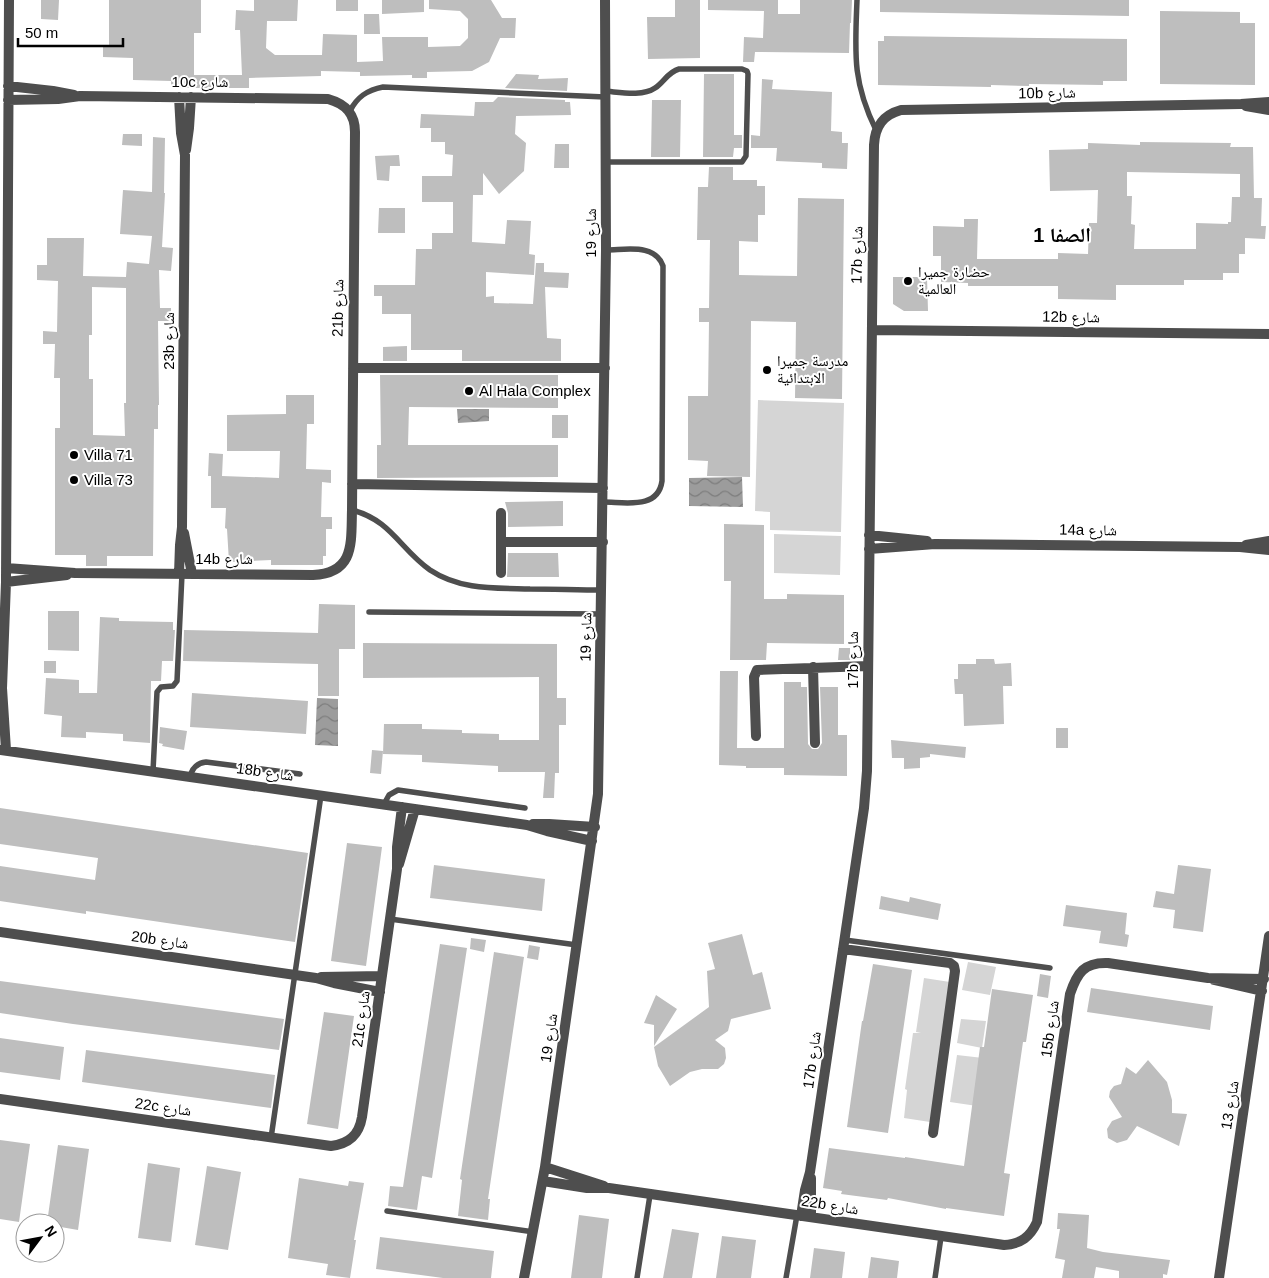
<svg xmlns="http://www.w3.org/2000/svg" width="1269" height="1278" viewBox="0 0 1269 1278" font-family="Arial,'Noto Naskh Arabic',sans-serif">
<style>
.garden{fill:#d5d5d5}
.water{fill:url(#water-waves)}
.building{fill:#bebebe;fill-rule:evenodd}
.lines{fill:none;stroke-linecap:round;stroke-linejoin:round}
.service{stroke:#4e4e4e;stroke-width:5.5}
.minor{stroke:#4e4e4e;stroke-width:10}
.poi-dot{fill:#000;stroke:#fff;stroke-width:2}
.labels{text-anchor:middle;stroke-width:4;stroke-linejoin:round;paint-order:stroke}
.street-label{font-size:15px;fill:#000;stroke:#fff}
.poi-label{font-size:15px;fill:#000;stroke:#fff;text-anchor:start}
.district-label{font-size:20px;font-weight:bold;fill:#000;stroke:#fff}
</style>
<defs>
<pattern id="water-waves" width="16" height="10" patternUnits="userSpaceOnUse" patternTransform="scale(1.25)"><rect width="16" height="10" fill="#9c9c9c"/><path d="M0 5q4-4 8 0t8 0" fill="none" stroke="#7d7d7d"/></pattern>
</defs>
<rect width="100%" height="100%" fill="#fff"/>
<!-- garden -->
<path class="garden" d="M758 400 844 403 841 532 770 530V512L755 511Z
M774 534 841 536 840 575 774 573Z
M968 962 996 967 990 995 962 990Z
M924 978 950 982 930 1122 904 1118 907 1090 905 1089 913 1033H921L916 1032Z
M961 1019 986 1021 982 1048 957 1043Z
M957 1055 983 1058 977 1106 950 1102Z"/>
<!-- water -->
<path class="water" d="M457 409H489V421L458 423Z
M742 477 743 507 689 506V478Z
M317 698 338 699V746L315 745Z"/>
<!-- building -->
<path class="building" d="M41 0H59L58 20 41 19Z
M109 0H201V33H194V75H242L240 30H235L236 10 254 11V0H298L297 21H267L266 48 275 55H322L323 34 357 35V62L383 61 382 37H428V47L460 46 468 38V19L460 11 429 9V0H491L502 18H516L515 38H500L489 62 472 71 427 72V78H412V75L360 76V72L321 71V76L249 78V88H171V81L133 80V58L103 57V46H109Z
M336 0H358V11H336Z
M382 0H424V12L382 14Z
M675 0H700V58L648 59 647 17H675Z
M708 0H778V14H800V0H852L851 23H850L849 53 755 52 754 62H743L744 37 763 38 764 11 708 10Z
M880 0H1129V16L880 12Z
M1160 11 1240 12V23H1255V85L1160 84Z
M364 14H379L380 34H364Z
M884 36 1127 39V81H1103V85L1029 84V86L991 85V87L878 85V41H884Z
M516 74 539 75 538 79 568 78 567 91 505 88Z
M704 74H734V135H742V148H734L733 157H703Z
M762 79 773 80 772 89 832 92 831 131 842 132V143H848L847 169 822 168V163L776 161 777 148H751V135L760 136Z
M498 97 565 100V102H570L571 115 516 116 515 134 526 143 524 171 499 194 483 173V195H473L472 242 505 244 507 220 531 221 529 254 535 255 534 275 486 272V297L494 296V303L533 304 536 263H544V272L569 273 568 288 545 287 547 338 561 339V361H462V350H411V314H382V296H374V285H415L416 249H432V233H453V202H422V176H452L453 155 445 154V142H431V128H420L421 114 474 116 475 102H493Z
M652 100H681L680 157H651Z
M123 134H142V146L122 145Z
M153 137 165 138 164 193H165L162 247 173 248 171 271 159 270 160 308H171V321H158L159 405H158V429H154L153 556H107V566H86V555H55V428H60V378H54L55 344H43V331L57 332 58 281 37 280V265H47V238H84L83 276 126 277 127 262 149 264 152 236 120 234 123 190 152 192ZM92 287 126 288V403H124L125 436 93 435V379H89V335H92Z
M1140 142 1231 143 1230 147H1253L1254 198H1262L1261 226H1266L1265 239 1245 238V254H1239V273H1223V280H1184V285H1116V300L1058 299V286H968V283L941 282V256H933V226L964 227V219H978L977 259H1058V253L1088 254 1089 223H1097L1098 190 1050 191 1049 150 1088 149V143L1140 145ZM1127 172 1240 174V197H1232L1231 222H1228V224L1196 223V249H1134L1135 225 1131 224 1132 196H1127Z
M555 144H569V168H554Z
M399 155 400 166H390L389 181 377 180 375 156Z
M709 167H733V180H757V186H765V215H758V242L739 241V275L797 276 798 198 844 199 842 399 795 398 796 322 751 321 750 477 707 476 708 461 688 460V396H708L709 322H699V308H709L710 240H697L698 187H708Z
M379 208H405V233H378Z
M893 277H927L928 311H904L893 304Z
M407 346V361H383V347Z
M380 375H558V408L409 407 408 445H558V477L377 478V445H381Z
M286 395H314V424H307L306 469 331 470V483L322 482 321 517H332V529H326V556H323V565H271V560L229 562 227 529 225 528 226 508H211V476H208L209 453 223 454 222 476 279 478 280 451H227V415L286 414Z
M552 415H568V438H552Z
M563 501V526L508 527V513L505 502Z
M724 524 764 525V599H787V594L844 595V644L767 643 766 660H730L731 581H724Z
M508 553H558L559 577H507Z
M319 604 355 605V649H339V696H318V664L183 661 184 630 318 633Z
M48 611H79V651L48 650Z
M100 617 119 618V621L173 622V630H175L173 661H162L161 681H151L150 743 123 741V734L86 732V738L61 737 62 716 44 714 46 678 79 680V693H97Z
M363 643 557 644V698H566V725H559V773H555L554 798H543L545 772H498V766L422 762V755L383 754 384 724H422V729L462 730V733L499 734V740H539V677L363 678Z
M839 648H850V660H838Z
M976 659H994L995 664 1011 663 1012 686H1003L1004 724 964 726 963 694H955L954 679H958V664H976Z
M44 661H56V673H44Z
M720 671H738L737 748H784V682H801V687H807L808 744 812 749H818L822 743 820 687H838V735H847V776L784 775V768H746V766L719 765Z
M192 693 308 701 306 734 190 727Z
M160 727 187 731 184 750 162 746 163 744 159 743Z
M1056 728H1068V748H1056Z
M891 740 966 747 965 758 930 754V757L920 758V768L904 769V758H892Z
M372 750 383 751 381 774 370 773Z
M0 808 308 853 295 942 86 911V914L0 901V866L95 880 98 858 0 844Z
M347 843 382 847 366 966 331 961Z
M434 865 545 879 542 911 430 898Z
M1178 865 1211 869 1203 932 1173 928 1175 910 1153 907 1156 891 1174 894Z
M881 896 909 902 910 897 941 904 938 920 879 909Z
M1066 905 1127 913 1125 934 1129 935 1127 947 1099 943 1101 931 1063 926Z
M742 934 753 975 762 972 771 1009 731 1019 728 1031 715 1040 725 1048 726 1058 724 1064 718 1069H702L690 1072 670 1086 658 1066 654 1047 709 1007 707 971 715 969 708 943Z
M471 938 486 940 484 952 470 949Z
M440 944 467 948 432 1178 422 1176 417 1210 388 1206 390 1186 403 1187Z
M529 945 540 947 538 960 527 958Z
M494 952 524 957 488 1199H490L488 1220 458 1216 462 1180 460 1179Z
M873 964 912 970 888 1133 847 1127 862 1021H863Z
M1040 974 1051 976 1048 998 1037 996Z
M0 981 284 1019 279 1050 73 1024 0 1013Z
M1091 988 1213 1006 1210 1030 1087 1012Z
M992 989 1033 995 1026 1042H1023L1004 1173 1010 1174 1004 1216 946 1208V1209L888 1198 887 1200 841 1194 842 1191 823 1188 829 1148 905 1158V1157L964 1166 980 1047H984Z
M656 995 677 1009 654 1046V1025L644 1023Z
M324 1012 354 1016 338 1129 307 1124Z
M0 1038 64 1047 60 1080 0 1072Z
M86 1050 275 1075 271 1108 82 1082Z
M1148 1060 1167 1082 1172 1100V1113L1187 1114 1179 1146 1137 1126 1127 1140 1117 1143 1108 1138 1107 1129 1112 1121 1122 1117 1109 1097 1110 1091 1114 1086 1121 1084 1126 1067 1136 1074Z
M0 1140 30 1144 19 1222 0 1219Z
M58 1145 89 1149 78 1230 55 1226V1223H47Z
M148 1163 180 1168 171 1242 138 1238Z
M207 1166 241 1172 228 1250 195 1245Z
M299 1178 348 1186 349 1181 364 1183 354 1240H356L350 1278 326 1275 328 1264 288 1258Z
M1058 1213 1089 1215 1087 1248 1103 1252 1170 1260 1167 1275 1163 1274V1278H1119V1271L1096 1267 1094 1278H1062L1065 1260 1055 1258 1060 1229H1057Z
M579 1215 609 1219 602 1278H571Z
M672 1229 699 1233 692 1278H663Z
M722 1236 756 1240 751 1278H716Z
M380 1237 494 1251 491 1278H443L376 1269Z
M814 1248 845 1252 842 1278H810Z
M871 1257 899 1261 897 1278H868Z"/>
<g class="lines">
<!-- service -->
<path class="service" d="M857 0C855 53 852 81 876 130
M604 91C619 92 642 97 655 88 664 82 668 72 679 69H742L747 71 748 74 746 156 742 162H606
M350 111C357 97 367 90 383 87L605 97
M603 502C625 502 658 510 662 481L663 266C655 243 626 250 606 250
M352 510C391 520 400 549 430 570 460 590 494 588 530 589 554 589 578 590 602 590
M369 612 602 614
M153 771 157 692 161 687 173 686 177 681 182 574
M190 777C192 768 197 763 206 762L300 774
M384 804 389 795 398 790 525 808
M390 919 577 945
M845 940 1050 968
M271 1138 321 795
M387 1211 534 1232
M637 1278 650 1195
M786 1278 797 1215
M935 1278 941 1237"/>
<!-- minor -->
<path class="minor" d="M8 86 53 91 74 95
M179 97 181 133 185 155 182 527 180 545 179 574
M1246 106 1269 110
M186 150 189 128 191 97
M872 330 1269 334
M353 368H605
M352 484 603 488
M184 533 192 574
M869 535 927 541
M502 542H603
M1246 545 1269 541
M869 549 935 544 1240 547 1269 550
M6 568 75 573 313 575C355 573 351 543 352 510L355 132C355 114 346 104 328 99L80 96 58 99 8 100
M501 573V513
M6 582 67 575
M813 667 815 743
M756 736 754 677 757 670 868 666
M1 750 527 825 547 831 592 841
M6 750 2 688 6 582 9 0
M533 824H549L595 827
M399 864 415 809
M0 932 316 978 334 983 380 992
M843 949 950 963 954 966 955 971 933 1133
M321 977 382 976
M1214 980 1262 991
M0 1099 331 1146C349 1144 359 1135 362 1117L397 869V847L402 807
M545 1167 604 1186
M811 1178V1217
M543 1181 587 1188H609L1004 1245C1021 1244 1030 1237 1037 1222L1070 994C1077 973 1084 962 1108 963L1208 978 1264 979
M801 1216 805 1190 810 1172 864 808 867 771 874 145C875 126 883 115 901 110L1241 104 1269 102
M524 1278 545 1167 598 794 606 250 605 0
M1219 1278 1269 936"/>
</g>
<!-- markers -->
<g class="poi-dot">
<circle cx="908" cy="281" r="5"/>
<circle cx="767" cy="370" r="5"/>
<circle cx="469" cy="391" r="5"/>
<circle cx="74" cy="455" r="5"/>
<circle cx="74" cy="480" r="5"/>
</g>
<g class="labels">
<!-- street labels -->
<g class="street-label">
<text x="200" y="87">10c شارع</text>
<text transform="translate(1047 93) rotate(-1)" y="5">10b شارع</text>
<text transform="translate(591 233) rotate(-90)" y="5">شارع 19</text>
<text transform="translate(857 255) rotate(-89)" y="5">17b شارع</text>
<text transform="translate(338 308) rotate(-89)" y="5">21b شارع</text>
<text transform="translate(1071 317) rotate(1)" y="5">12b شارع</text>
<text transform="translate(169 341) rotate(-90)" y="5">23b شارع</text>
<text transform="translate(1088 530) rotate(1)" y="5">14a شارع</text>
<text x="224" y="564">14b شارع</text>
<text transform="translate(586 637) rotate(-89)" y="5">شارع 19</text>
<text transform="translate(853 660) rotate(-90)" y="5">17b شارع</text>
<text transform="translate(265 772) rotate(8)" y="5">18b شارع</text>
<text transform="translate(160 940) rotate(8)" y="5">20b شارع</text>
<text transform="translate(361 1019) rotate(-82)" y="5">21c شارع</text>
<text transform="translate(1050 1029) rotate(-82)" y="5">15b شارع</text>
<text transform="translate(549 1038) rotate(-82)" y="5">شارع 19</text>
<text transform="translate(812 1060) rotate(-82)" y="5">17b شارع</text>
<text transform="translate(1230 1105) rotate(-81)" y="5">شارع 13</text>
<text transform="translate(163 1107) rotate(8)" y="5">22c شارع</text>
<text transform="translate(830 1205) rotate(9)" y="5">22b شارع</text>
</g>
<!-- poi labels -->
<g class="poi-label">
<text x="918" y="277">حضارة جميرا<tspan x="918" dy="17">العالمية</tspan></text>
<text x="777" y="366">مدرسة جميرا<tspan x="777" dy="17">الابتدائية</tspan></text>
<text x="479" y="396">Al Hala Complex</text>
<text x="84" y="460">Villa 71</text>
<text x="84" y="485">Villa 73</text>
</g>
<!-- district labels -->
<g class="district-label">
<text x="1062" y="242">الصفا 1</text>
</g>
</g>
<!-- north arrow -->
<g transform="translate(40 1238) rotate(58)"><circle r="24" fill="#ffffff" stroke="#999999"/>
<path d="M0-4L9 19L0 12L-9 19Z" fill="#000000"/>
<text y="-8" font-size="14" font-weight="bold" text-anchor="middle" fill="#000000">N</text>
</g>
<!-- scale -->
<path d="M18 38v8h105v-8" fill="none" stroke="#000000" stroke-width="2.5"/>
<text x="25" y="38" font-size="15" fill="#000000" stroke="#ffffff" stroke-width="4" paint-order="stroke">50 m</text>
</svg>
